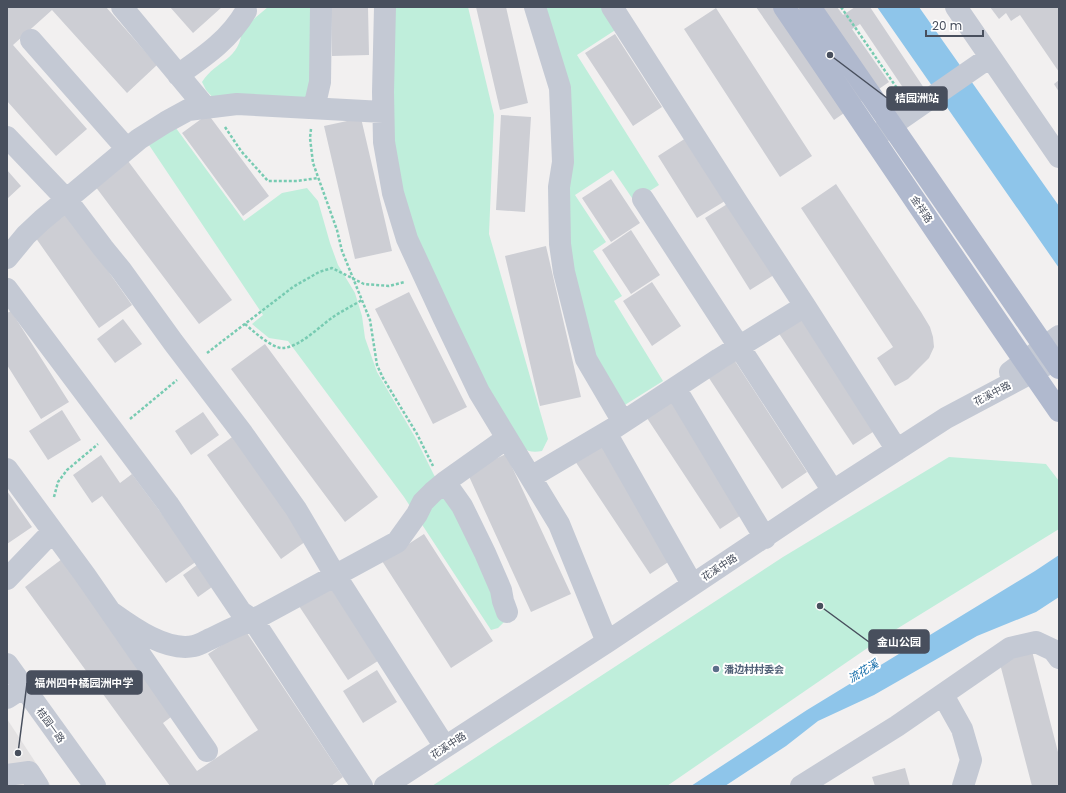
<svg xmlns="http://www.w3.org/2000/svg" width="1066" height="793" viewBox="0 0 1066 793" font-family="Poppins,'Noto Sans SC',sans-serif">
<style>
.education{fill:#e3e1e2}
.green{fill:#bfeedb}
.water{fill:#8ec5ea}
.building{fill:#cdced4}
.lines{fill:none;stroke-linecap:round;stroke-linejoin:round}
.path{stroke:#78cbb2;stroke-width:2.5;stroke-dasharray:3 2;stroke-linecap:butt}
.minor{stroke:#c4c9d4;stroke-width:22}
.major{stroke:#b0b9ce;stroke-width:22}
.service-dot{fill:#5c6f8a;stroke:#fff;stroke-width:1.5}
.labels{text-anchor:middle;stroke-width:4;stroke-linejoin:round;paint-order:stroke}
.street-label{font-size:10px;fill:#484f5d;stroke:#fff}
.service-label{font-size:10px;font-weight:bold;fill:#4e5e75;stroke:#fff;text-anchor:start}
.water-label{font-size:11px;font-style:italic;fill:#106aa8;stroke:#fff}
.leader{fill:none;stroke:#484f5d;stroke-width:1.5}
.callout-dot{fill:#484f5d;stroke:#fff;stroke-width:1.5}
.callout{fill:#484f5d;stroke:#484f5d;stroke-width:1.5}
.callout-label{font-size:11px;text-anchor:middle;font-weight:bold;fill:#fff}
</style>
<rect width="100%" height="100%" fill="#f2f0f0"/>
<!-- education -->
<path class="education" d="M7 719 51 786H7Z"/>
<!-- green -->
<path class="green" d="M268 7H315L310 96 302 100H215L206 90 202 82C217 59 240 61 242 29Z
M389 7H468L494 115 489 234 548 439 542 451C527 454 522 448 512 438L428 275 388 142Z
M541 7H608L620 27 577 55 659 185 634 201 613 170 575 195 606 242 593 251 622 296 614 301 663 381 620 408 590 357 568 269 564 188Z
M173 124 244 221 282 193 307 188 318 201 330 243 338 265 355 293 362 316 365 338 377 372 415 437 434 475 447 495 505 621 498 628 491 630 404 497 288 341 269 338 252 324 263 315 149 145Z
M949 457 1046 464 1059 481V529L882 638 667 786H432L783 557Z"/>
<!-- water -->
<path class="water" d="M877 7H919L1059 206V268Z
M1059 555V597L1036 612 977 636 874 695 818 721 786 746 725 786H691L807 710 1035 571Z"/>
<!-- building -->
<path class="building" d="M7 7H106L157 65 127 93 52 10 13 45 87 129 56 156 7 101Z
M170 7H222L193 33Z
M331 7H368L369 55 332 56Z
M476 7H506L528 103 500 110Z
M756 7H837L843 15 855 7H870L926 91 912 101 860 24 852 29 889 82 834 120Z
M990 7H1059V72L1020 15 1011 21 1006 13 999 19Z
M716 8 812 156 780 177 684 29Z
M615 34 662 107 633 126 585 53Z
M1059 80V92L1054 84Z
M208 114 269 196 243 216 182 133Z
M501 115 531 117 525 212 496 210Z
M361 118 392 251 355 259 324 126Z
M686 138 725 201 697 218 658 156Z
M125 157 232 300 199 324 92 182Z
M7 170 21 186 7 199Z
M611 179 640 223 611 242 582 198Z
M836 184 921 312 930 327 933 337 934 347 929 358 908 379 895 386 877 358 893 347 801 208Z
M732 201 777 273 750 290 705 218Z
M66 211 132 305 99 328 33 234Z
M631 230 660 275 631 294 602 250Z
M546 246 581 397 540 406 505 256Z
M652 282 681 326 652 346 623 301Z
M409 292 467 407 433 424 375 309Z
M11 311 69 402 41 419 7 365V313Z
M802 312 879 428 853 445 776 329Z
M123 319 142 344 115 363 97 339Z
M265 344 378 497 345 522 231 369Z
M731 355 807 472 782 489 705 372Z
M669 395 746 512 720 529 643 412Z
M62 410 81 440 48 460 29 431Z
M203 412 219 435 191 455 175 431Z
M235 435 309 539 281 559 207 455Z
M599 441 676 557 650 574 573 458Z
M506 454 571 594 531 612 467 472Z
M101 455 120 483 132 474 197 561 166 583 102 496 109 491 92 503 73 475Z
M7 491 32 527 7 544Z
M424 534 493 641 451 668 382 561Z
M62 559 175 714 163 723 197 771 258 730 208 654 245 630 343 777 331 786H170L25 587Z
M204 560 219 582 198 597 183 575Z
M330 581 381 659 348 680 297 603Z
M1032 651 1059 756V786H1032L999 660Z
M377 670 397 702 363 723 343 691Z
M905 768 910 786H875L872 777Z"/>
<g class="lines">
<!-- path -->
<path class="path" d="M841 7 901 94
M225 127 241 151 268 181H297L318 178
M311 129 310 138 313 163 337 230 342 251 370 320 377 365 383 378 417 434 433 466
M245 324C253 331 273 349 283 348 300 347 320 326 333 317 342 311 352 306 362 300
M207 353 293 287 319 272 332 268 364 284 389 286 405 282
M130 419 177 380
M54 497 58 482 67 470 98 444"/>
<!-- minor -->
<path class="minor" d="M122 7 206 108
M385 7 383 92 384 142 393 193 407 239 444 319 479 392 559 524 607 642
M535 7 560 88 563 162 559 187 560 244 564 272 586 359 623 422
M612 7 737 202 805 306 897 450
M956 7 1059 157
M31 40 127 149
M178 75C205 56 229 40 246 11
M314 108 320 82 321 7
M876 136 990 57
M7 137 66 199 103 248 121 270 173 342 243 434 296 509 335 575 445 747
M643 199 833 491
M7 258 26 235 42 220 139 139 166 122 188 110 237 104 383 112
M7 289 168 504 241 612 253 620 397 542 417 514 423 502 433 492 445 482 507 438
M1010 372 1059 336
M675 388 765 538
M606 433 692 584
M7 469 85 575 207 751
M531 477 614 428 719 359 805 306
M445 482 462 506 485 553 501 590 503 601 507 612
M7 579 52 532
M111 612C132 627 166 652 194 646 199 645 204 642 208 640 223 633 238 625 253 620L362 786
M7 664 95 786
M943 695 962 729 971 760 963 786
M7 698 24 687
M7 775 29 772 38 786
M385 786 607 642 833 491 946 418 1059 358
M801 786 897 726 1010 648 1036 642 1053 650 1059 658"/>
<!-- major -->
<path class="major" d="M784 7C876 142 966 277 1059 411
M810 7 1059 368"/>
</g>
<!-- markers -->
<circle class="service-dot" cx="716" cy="669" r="4"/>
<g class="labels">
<!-- street labels -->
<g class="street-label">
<text transform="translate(922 209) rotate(56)" y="4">金祥路</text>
<text transform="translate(992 393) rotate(-27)" y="4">花溪中路</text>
<text transform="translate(719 567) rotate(-33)" y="4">花溪中路</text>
<text transform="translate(51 725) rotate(54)" y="4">桔园一路</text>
<text transform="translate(448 745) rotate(-33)" y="4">花溪中路</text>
</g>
<!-- service labels -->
<g class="service-label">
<text x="724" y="673">潘边村村委会</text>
</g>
<!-- water labels -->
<g class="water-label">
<text transform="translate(863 671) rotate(-31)" y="4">流花溪</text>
</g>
</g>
<!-- callouts -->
<path class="leader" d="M830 55L887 98M820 606L869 642M18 753L27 683"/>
<g class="callout-dot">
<circle cx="830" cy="55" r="4"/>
<circle cx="820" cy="606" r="4"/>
<circle cx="18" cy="753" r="4"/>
</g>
<g class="callout">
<rect x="887" y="87" width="60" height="23" rx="4"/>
<rect x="869" y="630" width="60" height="23" rx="4"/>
<rect x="27" y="671" width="115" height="23" rx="4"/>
</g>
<g class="callout-label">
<text x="917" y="102">桔园洲站</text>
<text x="899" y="646">金山公园</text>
<text x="84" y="687">福州四中橘园洲中学</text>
</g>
<!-- border -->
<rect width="1066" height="793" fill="none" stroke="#484f5d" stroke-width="16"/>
<!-- scale -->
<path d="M926 30v6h57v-6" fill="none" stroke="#484f5d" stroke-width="2"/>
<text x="932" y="30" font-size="12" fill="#484f5d" stroke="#ffffff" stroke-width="3" paint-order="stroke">20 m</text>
</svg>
